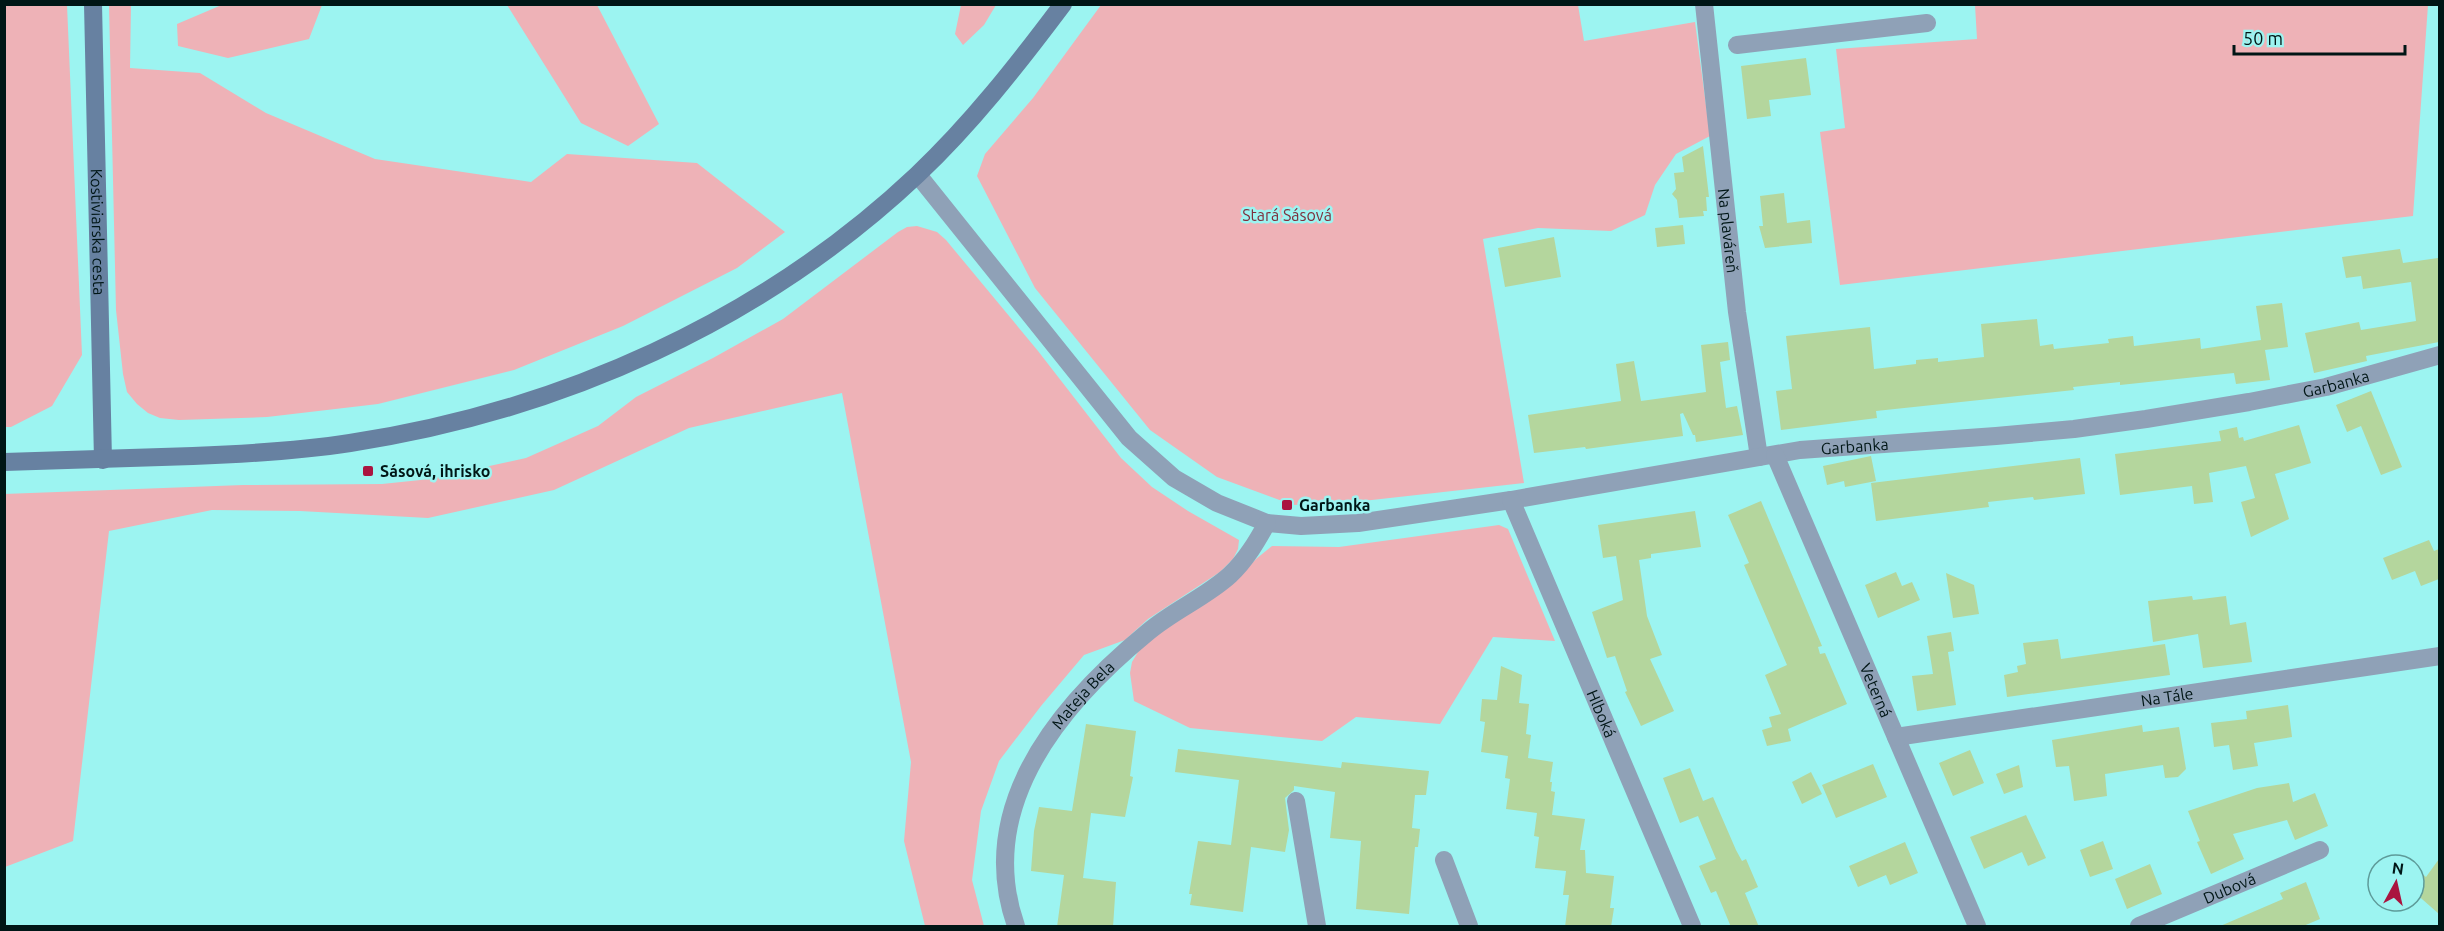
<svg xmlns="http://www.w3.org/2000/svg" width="2444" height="931" viewBox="0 0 2444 931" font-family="Ubuntu,sans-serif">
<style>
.green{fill:#eeb2b7}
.building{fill:#b4d69d}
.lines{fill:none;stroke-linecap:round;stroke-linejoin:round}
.street{stroke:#8fa1b7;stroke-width:18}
.secondary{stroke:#6781a1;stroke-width:18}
.poi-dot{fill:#aa143f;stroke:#9cf4f1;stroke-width:2}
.labels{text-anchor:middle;stroke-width:5;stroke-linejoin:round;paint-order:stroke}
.park-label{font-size:16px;fill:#7e2e3c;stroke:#9cf4f1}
.street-label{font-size:16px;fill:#001616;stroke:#9cf4f1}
.poi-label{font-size:16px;font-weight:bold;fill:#001616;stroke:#9cf4f1;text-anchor:start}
</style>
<rect width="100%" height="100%" fill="#9cf4f1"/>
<!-- green -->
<path class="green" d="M224 4H322V5L309 39 228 58 178 46 177 24Z
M4 5H67L82 355 52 406 11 427H5Z
M109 5H131L130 68 200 73 266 113 375 159 531 182 567 154 697 163 785 232 737 268 623 326 514 370 378 404 267 417 179 420 160 418 148 413 137 404 127 392 123 374 116 310Z
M507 5H597L659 124 628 146 581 123Z
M961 5H996L984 25 963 45 955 34Z
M1101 5H1578L1584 41 1695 22 1710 136 1676 154 1655 185 1645 215 1611 231 1538 228 1483 239 1524 483 1345 503 1293 505 1217 477 1150 430 1035 288 977 176 985 154 1033 98Z
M1975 5H2428L2413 216 1840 285 1820 132 1845 128 1836 49 1977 39Z
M917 226 937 232 946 240 1038 351 1121 458 1152 487 1188 511 1239 540 1238 549 1233 559 1220 572 1148 619 1125 640 1084 655 1041 706 999 761 981 811 972 880 984 926H925L904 841 911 762 842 393 689 428 554 490 428 518 300 511 212 510 109 531 73 841 5 867 4 494 243 485 382 484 430 479 526 458 598 426 636 397 713 358 783 319 898 232 907 227Z
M1499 525 1508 529 1555 641 1493 637 1440 724 1356 717 1322 741 1190 728 1134 701 1130 673 1132 662 1138 652 1153 638 1238 578 1256 559 1272 546 1339 547Z"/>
<!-- building -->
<path class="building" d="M1806 58 1811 95 1769 100 1771 116 1747 119 1741 66Z
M1703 146 1709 197H1706L1707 211H1703L1704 216 1679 218 1677 200 1672 194 1676 189 1674 173 1684 172 1682 157Z
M1784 193 1787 223 1810 220 1812 243 1765 248 1759 226H1763L1760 196Z
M1683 225 1685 244 1657 247 1655 228Z
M1554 237 1561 277 1505 287 1498 248Z
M2400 249 2403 263 2438 258 2439 342 2366 356 2367 361 2314 373 2305 333 2359 322 2361 330 2416 321 2411 282 2363 289 2361 276 2346 278 2342 257Z
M2282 303 2288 347 2265 350 2270 380 2236 384 2234 373 2120 385V382L2073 387 2074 390 1876 411 1877 418 1781 430 1776 391 1792 389 1786 336 1870 327 1874 369 1916 364V360L1938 358V362L1984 357 1981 324 2037 319 2040 346 2053 344 2054 349 2109 343 2108 339 2133 336 2134 346 2200 338 2201 349 2261 340 2256 306Z
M1728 342 1730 360 1720 362 1726 408 1737 406 1743 435 1696 442 1695 435H1693L1683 413 1680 414 1683 436 1586 449 1585 447 1534 453 1528 415 1621 401 1616 364 1634 361 1641 401 1706 392 1701 345Z
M2371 391 2402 467 2381 475 2361 426 2347 432 2336 405Z
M2299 425 2311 463 2275 474 2289 519 2251 537 2241 502 2255 498 2246 466 2209 473 2213 502 2194 504 2192 486 2120 495 2115 454 2221 441 2219 431 2237 427 2239 438 2243 437 2244 441Z
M1871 456 1876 481 1845 487 1844 481 1827 485 1823 466Z
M2080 458 2085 494 2034 500 2033 497 1988 502 1989 507 1876 521 1871 483Z
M1761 501 1822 646 1818 647 1820 654 1825 653 1847 704 1788 729 1791 741 1767 746 1762 730 1772 727 1769 717 1781 714 1765 675 1787 665 1744 565 1749 563 1728 515Z
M1695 511 1701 547 1651 554V558L1639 560 1647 616 1662 655 1650 659 1674 711 1641 726 1625 692 1627 691 1615 656 1607 658 1592 612 1623 600 1616 556 1603 558 1598 525Z
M2429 540 2434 551 2439 549V579L2421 586 2415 571 2392 580 2383 558Z
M1896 572 1902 586 1912 582 1920 600 1878 618 1865 585Z
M1946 573 1974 585 1979 614 1953 618Z
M2192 596 2193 600 2226 596 2230 625 2246 622 2252 662 2203 668 2198 634 2153 642 2148 601Z
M1951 632 1954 651 1948 652 1956 705 1917 711 1912 676 1933 674 1927 636Z
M2058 639 2061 659 2165 644 2170 675 2007 697 2004 675 2018 672 2017 666 2026 664 2023 643Z
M1501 666 1522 675 1519 703 1529 704 1526 734 1531 735 1528 758 1553 762 1550 782H1552L1551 791 1555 792 1552 815 1506 809 1510 779 1505 778 1508 756 1481 752 1485 722 1480 721 1482 699 1497 700Z
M2288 705 2292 737 2254 743 2258 766 2233 770 2229 745 2214 747 2211 723 2247 719 2246 711Z
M1086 724 1136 731 1130 776 1133 777 1125 817 1091 813 1083 878 1116 882 1113 927H1057L1064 875 1031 871 1034 831 1039 807 1072 811Z
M2142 725 2143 732 2179 727 2186 769 2178 777 2165 778 2163 765 2105 774 2107 796 2074 801 2069 766 2056 767 2052 740Z
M1178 749 1341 768 1342 762 1429 771 1426 795H1415L1412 828 1420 829 1418 847H1415L1409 914 1356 909 1361 841 1330 838 1335 792 1294 786V790L1285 798 1289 830 1285 852 1251 847 1243 912 1190 905 1192 894H1189L1198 841 1231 845 1239 780 1175 772Z
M1970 750 1984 783 1953 796 1939 763Z
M1873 764 1887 797 1836 818 1822 785Z
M2019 765 2023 787 2004 794 1996 774Z
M1690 768 1703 801 1713 797 1736 850 1742 861 1746 859 1758 887 1745 893 1759 927H1731L1716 891 1711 893 1699 866 1716 859 1698 816 1680 823 1663 778Z
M1811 772 1822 794 1802 804 1792 782Z
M2289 783 2293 802 2315 793 2328 826 2295 840 2287 820 2233 834 2244 859 2211 874 2197 842 2200 841 2188 811 2257 788Z
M1537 813 1585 819 1580 850H1585L1586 873 1614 876 1610 908H1614L1611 927H1565L1569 895H1563L1566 871 1535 868 1539 837 1534 836Z
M2026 815 2046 858 2028 866 2022 852 1984 869 1970 837Z
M2103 841 2113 869 2090 877 2080 850Z
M1905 842 1918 873 1890 885 1886 875 1858 887 1849 866Z
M2439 859V914L2414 892V867L2426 877Z
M2150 864 2162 894 2127 909 2115 879Z
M2306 882 2320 919 2301 927H2218L2283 899 2280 893Z"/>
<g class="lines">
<!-- street -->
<g class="street">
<path id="s1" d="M1704 4 1737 312 1759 457"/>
<path d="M1737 45 1927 23"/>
<path id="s2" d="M918 175 1129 438 1174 478 1217 503 1267 523 1301 526 1358 523 1511 500 1800 450 1996 436 2074 429 2146 419 2249 402 2326 387 2440 355"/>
<path id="s3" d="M1775 455 1977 926"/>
<path id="s4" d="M1511 500 1692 926"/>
<path id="s5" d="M1896 737 2440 656"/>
<path d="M1296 801 1317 926"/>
<path d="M1444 860 1469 926"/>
<path id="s6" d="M1016 926C974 806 1060 704 1148 632 1174 610 1206 597 1230 575 1246 560 1257 541 1267 523"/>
<path id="s7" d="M2139 926 2320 850"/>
</g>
<!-- secondary -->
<g class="secondary">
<path id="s8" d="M93 4 103 460"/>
<path d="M4 462C67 460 130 458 193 456 245 454 298 451 350 443 560 411 761 322 917 175 971 124 1018 64 1063 4"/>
</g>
</g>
<!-- markers -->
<g class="poi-dot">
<rect x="362" y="465" width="12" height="12" rx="3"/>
<rect x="1281" y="499" width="12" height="12" rx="3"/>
</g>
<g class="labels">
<!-- park labels -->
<g class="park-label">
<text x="1287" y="221">Stará Sásová</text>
</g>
<!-- street labels -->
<g class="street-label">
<text dy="6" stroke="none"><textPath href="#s1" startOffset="228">Na plaváreň</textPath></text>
<text dy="6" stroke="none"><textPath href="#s8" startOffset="228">Kostiviarska cesta</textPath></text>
<text dy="6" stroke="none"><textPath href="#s2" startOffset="1581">Garbanka</textPath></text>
<text dy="6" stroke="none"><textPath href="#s2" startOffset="1095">Garbanka</textPath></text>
<text dy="6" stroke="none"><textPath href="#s3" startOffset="256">Veterná</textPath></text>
<text dy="6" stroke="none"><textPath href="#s5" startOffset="274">Na Tále</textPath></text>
<text dy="6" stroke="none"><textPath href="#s6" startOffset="254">Mateja Bela</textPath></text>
<text dy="6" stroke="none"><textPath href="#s4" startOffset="232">Hlboká</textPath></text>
<text dy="6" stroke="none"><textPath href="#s7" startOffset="98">Dubová</textPath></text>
</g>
<!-- poi labels -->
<g class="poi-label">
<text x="380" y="477">Sásová, ihrisko</text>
<text x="1299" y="511">Garbanka</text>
</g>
</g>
<!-- border -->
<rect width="2444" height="931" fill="none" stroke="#001616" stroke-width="12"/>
<!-- north arrow -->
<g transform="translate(2396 883) rotate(8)"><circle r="28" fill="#9cf4f1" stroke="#5e9b99" stroke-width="1.5"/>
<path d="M0-4.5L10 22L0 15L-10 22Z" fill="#aa143f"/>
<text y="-9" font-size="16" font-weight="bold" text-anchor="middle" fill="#001616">N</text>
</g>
<!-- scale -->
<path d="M2234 45v9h171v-9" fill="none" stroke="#001616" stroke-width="3"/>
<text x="2243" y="45" font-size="18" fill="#001616" stroke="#9cf4f1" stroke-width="4.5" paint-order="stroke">50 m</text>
</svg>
